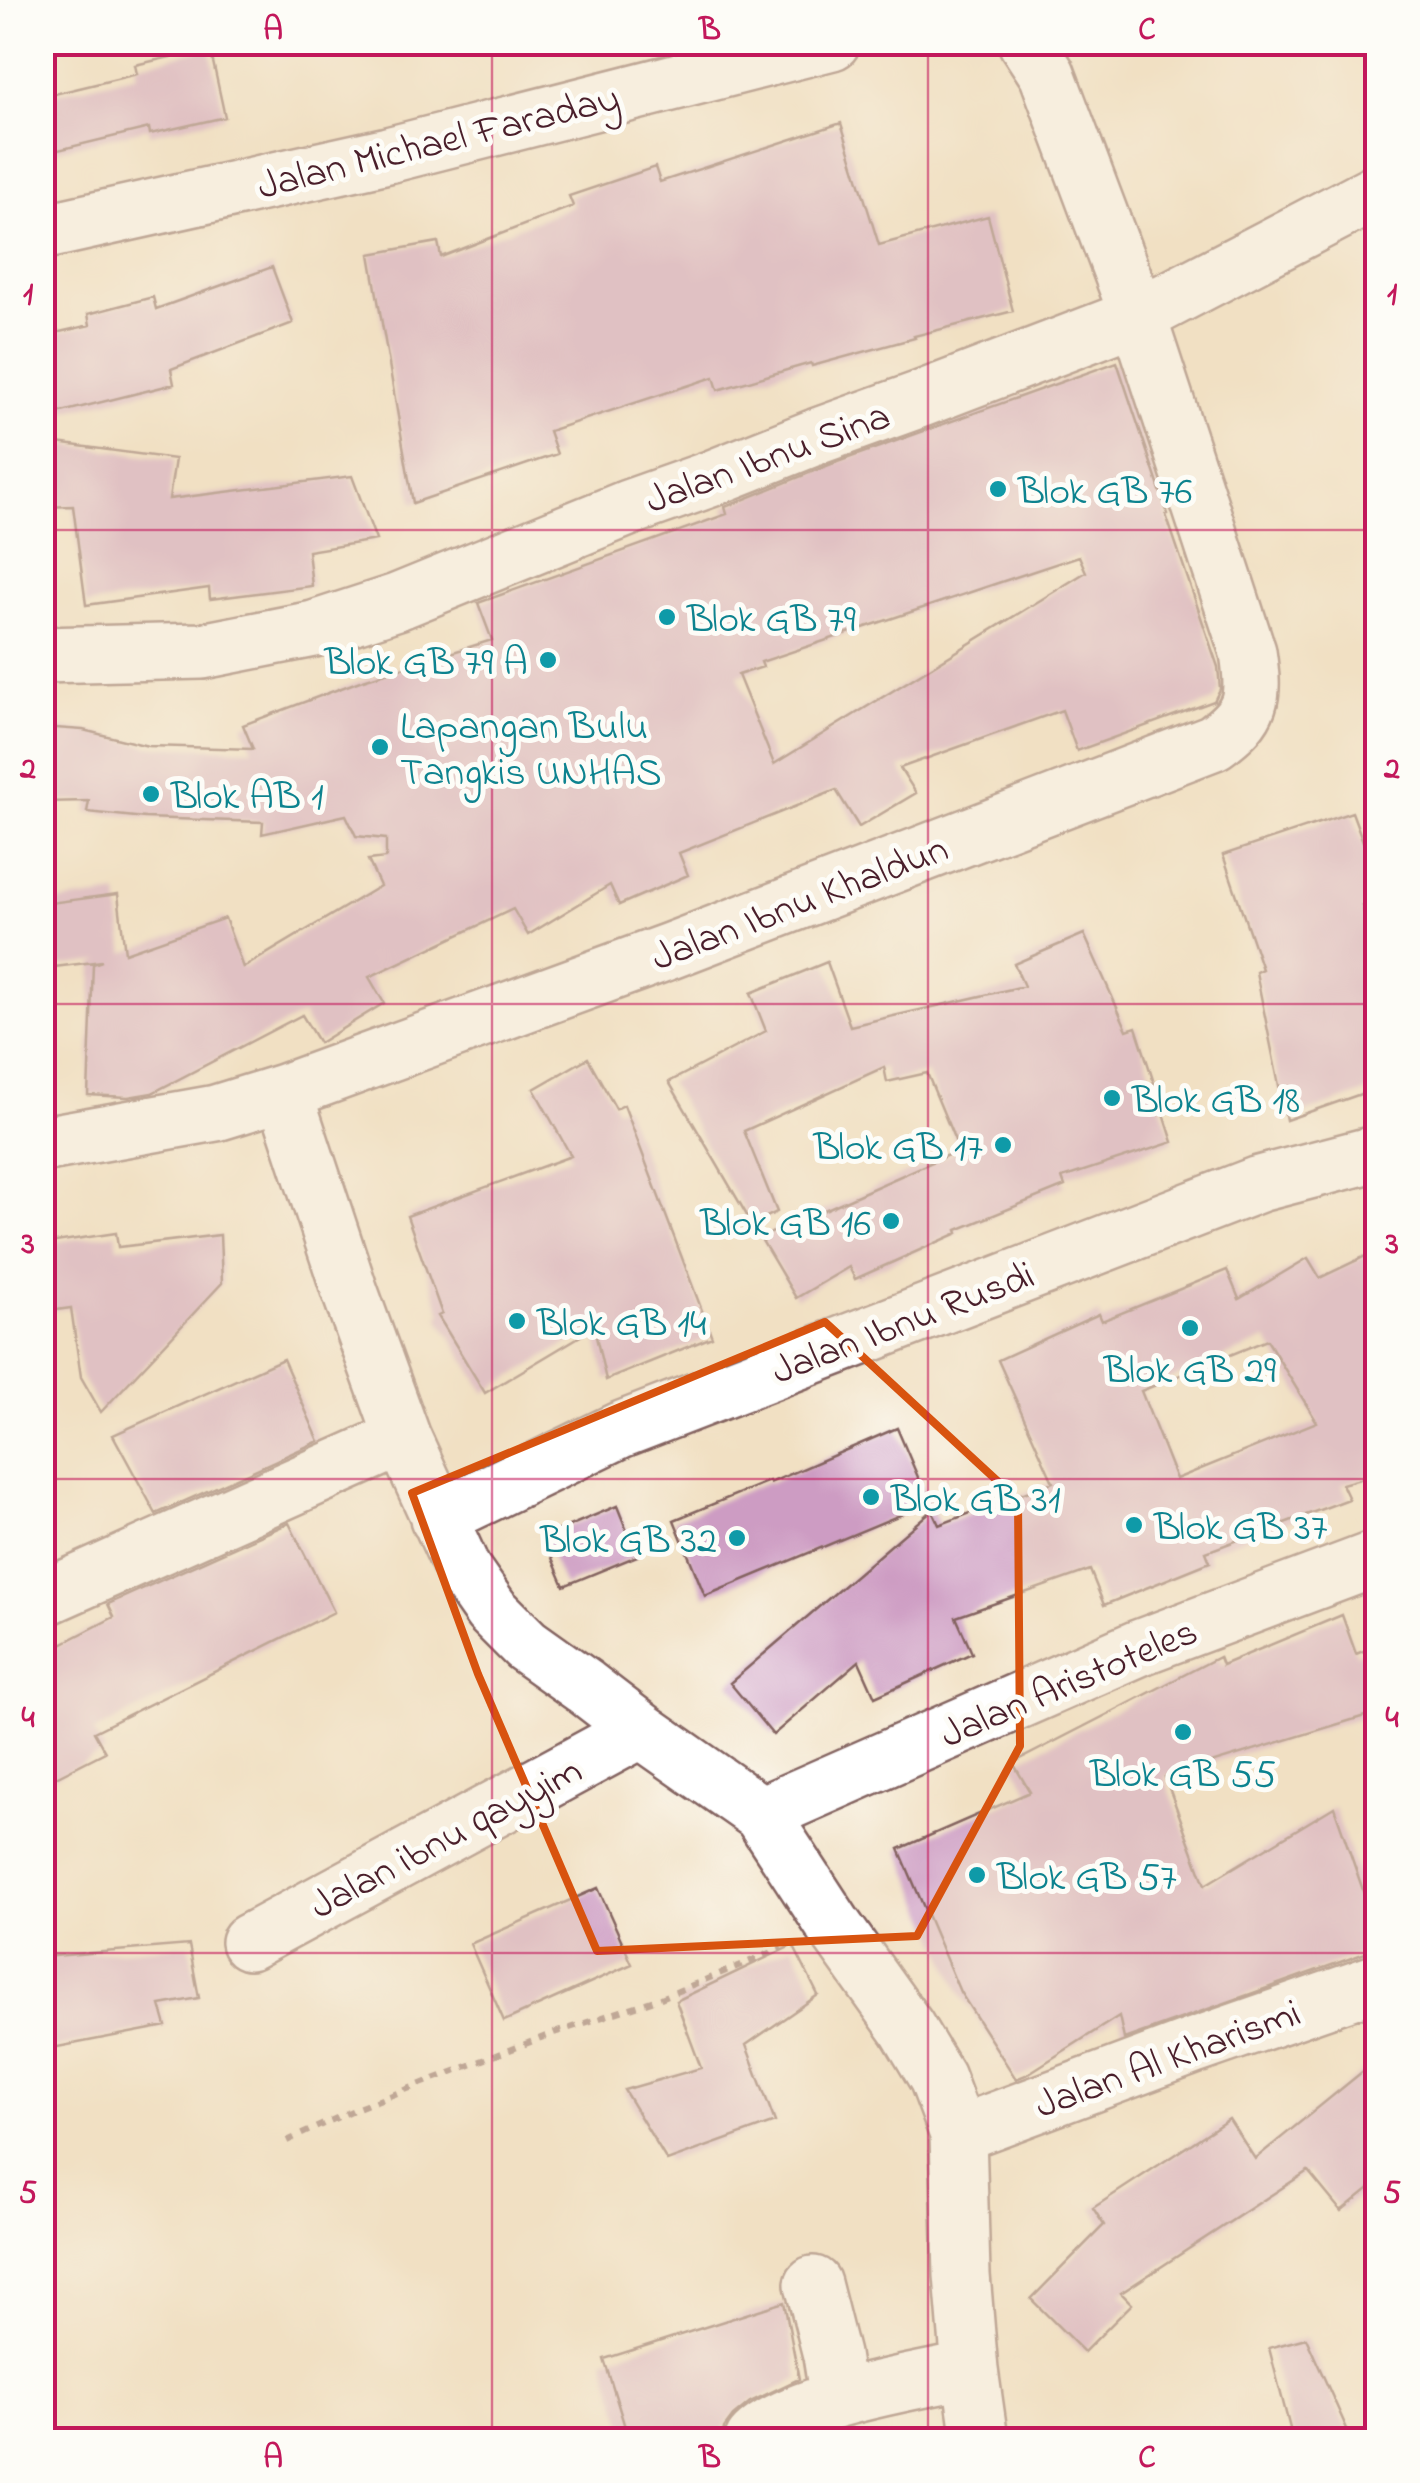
<svg xmlns="http://www.w3.org/2000/svg" width="1420" height="2483" viewBox="0 0 1420 2483" font-family="'Indie Flower',sans-serif">
<style>
.building{fill:#cd9cc3;fill-rule:evenodd}
.lines{fill:none;stroke-linecap:round;stroke-linejoin:round}
.minor-casing{stroke:#846360;stroke-width:60}
.path{stroke:#846360;stroke-width:6;stroke-dasharray:8 8;stroke-linecap:butt}
.minor{stroke:#fff;stroke-width:55}
.marked{fill:none;stroke:#d8530f;stroke-width:8;stroke-linejoin:round}
.grid{fill:none;stroke:#c2185b;stroke-width:2.5;stroke-opacity:0.55}
.culture-dot{fill:#0f9aa8;stroke:#fdfcf7;stroke-width:4}
.labels{text-anchor:middle;stroke-width:10;stroke-linejoin:round;paint-order:stroke}
.street-label{font-size:40px;fill:#4a1f2b;stroke:#fdfcf7}
.culture-label{font-size:40px;fill:#0d838f;stroke:#fdfcf7;text-anchor:start}
.neatline{fill:none;stroke:#c2185b;stroke-width:4}
.grid-label{font-size:32px;text-anchor:middle;font-weight:bold;fill:#c2185b}
</style>
<rect width="100%" height="100%" fill="#fdfcf7"/>
<filter id="ink" filterUnits="userSpaceOnUse"><feTurbulence type="fractalNoise" baseFrequency=".01" numOctaves="2"/><feDisplacementMap in="SourceGraphic" scale="20" xChannelSelector="R" yChannelSelector="G"/><feConvolveMatrix kernelMatrix="1 2 1 2 8 2 1 2 1" color-interpolation-filters="sRGB"/></filter>
<filter id="wash" filterUnits="userSpaceOnUse"><feTurbulence type="fractalNoise" baseFrequency=".0048" numOctaves="4" result="noise"/><feDisplacementMap in="SourceGraphic" scale="40" xChannelSelector="R" yChannelSelector="G"/><feGaussianBlur stdDeviation="2.25" result="paint"/><feColorMatrix in="noise" values="0 0 0 0 0 0 0 0 0 0 0 0 0 0 0 0 0 1.4 0 .05"/><feComposite in="paint" operator="in"/></filter>
<g filter="url(#wash)">
<rect width="100%" height="100%" fill="#f1e0c3"/>
<g id="blocks">
<!-- building -->
<path class="building" d="M210 48 225 117 150 134 149 128 42 154V97L137 74 135 65Z
M841 123 879 245 988 216 1013 311 914 336 915 338 812 366 811 363 718 390 714 377 549 431 557 454 413 503 370 254 438 242 441 257 573 206 569 196 655 167 660 182Z
M272 267 293 323 171 369 174 384 42 417V336L90 325 88 314 153 297 156 309Z
M1117 362 1168 514 1166 515 1218 667 1220 689 1214 701 1077 751 1062 710 900 768 916 793 859 827 836 790 679 853 688 875 619 905 610 885 528 935 513 909 369 977 384 1003 319 1043 302 1015 152 1093 128 1097 88 1095 93 964 102 961 46 968 42 941V904L118 894 125 953 225 918 243 968 380 886 368 860 386 858V839L356 836 346 815 262 834 263 822 145 818 87 812 89 801 42 802V727L83 730 148 746 253 749 243 725 360 681 492 640 478 603 727 514 725 507 829 465ZM1079 556 1086 572 774 764 738 675 763 667 761 662Z
M42 441 175 459 169 499 352 476 376 540 308 551 312 586 210 599 209 588 86 605 73 506 42 507Z
M1352 812 1378 882V901L1362 906 1378 960V1088L1286 1120 1256 972 1262 969 1223 855Z
M1084 934 1127 1030 1136 1027 1173 1142 1062 1178 1065 1186 957 1230 958 1233 855 1279 849 1267 796 1298 761 1239 809 1211 811 1216 959 1150 927 1073 887 1082 884 1067 744 1131 777 1212 752 1224 669 1082 766 1031 751 993 827 962 850 1026 1024 986 1014 964Z
M588 1058 616 1109 624 1105 712 1337 606 1380 594 1328 485 1393 438 1316 442 1314 407 1216 571 1156 534 1089Z
M116 1233 118 1247 220 1235 222 1283 101 1412 81 1377 71 1308 42 1312V1244Z
M1378 1250V1474L1342 1484 1349 1499 1206 1552 1210 1562 1104 1605 1090 1570 956 1617 972 1653 875 1697 859 1661 773 1735 730 1683 932 1510 939 1525 1053 1482 998 1360 1099 1314 1102 1321 1227 1270 1239 1299 1308 1258 1320 1278ZM1267 1340 1317 1422 1176 1479 1141 1391Z
M283 1359 319 1441 156 1514 113 1435Z
M897 1428 929 1503 705 1596 674 1520 769 1481 770 1483Z
M617 1506 637 1556 564 1586 543 1537Z
M289 1523 334 1612 94 1732 105 1752 42 1784V1654L114 1617 108 1604Z
M1342 1615 1356 1654 1378 1645V1712L1165 1777 1205 1885 1334 1807 1378 1933V1952H1368L1124 2039 1119 2016 1026 2075 1016 2079 960 1992 899 1849 1030 1792 1013 1763 1219 1657 1222 1665Z
M598 1888 632 1964 504 2021 470 1944Z
M189 1945 199 1998 160 2005 166 2026 42 2050V1957Z
M793 1945 818 1995 746 2045 775 2122 667 2161 624 2090 701 2068 676 2001Z
M1378 2059V2181L1341 2211 1308 2171 1121 2293 1132 2304 1084 2352 1031 2299 1104 2225 1093 2208 1229 2119 1255 2159Z
M784 2302 799 2379 750 2402 733 2416 724 2428 722 2440H629L604 2359Z
M1306 2338 1352 2440H1293L1269 2348Z"/>
</g>
</g>
<g filter="url(#ink)">
<use href="#blocks" fill-opacity="0" stroke="#846360" stroke-width="2.5"/>
<g class="lines">
<defs>
<path id="minor" d="M42 232 388 155 832 42
M42 655 202 651 314 629 397 602 628 508 710 479 818 436 921 399 1138 316 1378 191
M284 1092 349 1289 403 1438 463 1570 491 1610 526 1645 585 1687 641 1730 761 1814 834 1926 907 2028 937 2078 958 2134 962 2275 970 2370 980 2440
M42 1144 216 1113 284 1092 670 951 1214 742C1253 714 1255 698 1248 652L1138 316 1047 74 1026 42
M438 1518 620 1430 1259 1184 1378 1153
M42 1599 403 1438
M761 1814 1141 1647 1378 1558
M249 1942 641 1730
M958 2134 1194 2046 1378 1982
M813 2284 831 2355 838 2399
M753 2440C786 2402 918 2381 970 2370"/>
</defs>
<!-- minor casing -->
<use href="#minor" class="minor-casing"/>
<!-- path -->
<path class="path" d="M287 2141 358 2108 554 2033 661 1998 782 1948"/>
<!-- minor -->
<use href="#minor" class="minor"/>
</g>
</g>
<!-- marked area -->
<path d="M0 0H1420V2483H0ZM825 1322 1018 1500 1020 1746 917 1936 597 1951 478 1674 412 1493Z" fill="#f1e0c3" fill-opacity=".55" fill-rule="evenodd"/>
<path class="marked" d="M825 1322 1018 1500 1020 1746 917 1936 597 1951 478 1674 412 1493Z"/>
<!-- grid -->
<path class="grid" d="M492 42V2440M928 42V2440M42 530H1378M42 1004H1378M42 1479H1378M42 1953H1378"/>
<!-- markers -->
<g class="culture-dot">
<circle cx="998" cy="489" r="10"/>
<circle cx="667" cy="617" r="10"/>
<circle cx="548" cy="660" r="10"/>
<circle cx="380" cy="747" r="10"/>
<circle cx="151" cy="794" r="10"/>
<circle cx="1112" cy="1098" r="10"/>
<circle cx="1003" cy="1145" r="10"/>
<circle cx="891" cy="1221" r="10"/>
<circle cx="517" cy="1321" r="10"/>
<circle cx="1190" cy="1328" r="10"/>
<circle cx="871" cy="1497" r="10"/>
<circle cx="1134" cy="1525" r="10"/>
<circle cx="737" cy="1538" r="10"/>
<circle cx="1183" cy="1732" r="10"/>
<circle cx="977" cy="1875" r="10"/>
</g>
<g class="labels">
<!-- street labels -->
<g class="street-label">
<text transform="translate(438 140) rotate(-14)" y="14">Jalan Michael Faraday</text>
<text transform="translate(767 456) rotate(-20)" y="14">Jalan Ibnu Sina</text>
<text transform="translate(799 901) rotate(-21)" y="14">Jalan Ibnu Khaldun</text>
<text transform="translate(902 1321) rotate(-21)" y="14">Jalan Ibnu Rusdi</text>
<text transform="translate(1068 1681) rotate(-23)" y="14">Jalan Aristoteles</text>
<text transform="translate(445 1836) rotate(-28)" y="14">Jalan ibnu qayyim</text>
<text transform="translate(1167 2057) rotate(-20)" y="14">Jalan Al Kharismi</text>
</g>
<!-- culture labels -->
<g class="culture-label">
<text x="1018" y="503">Blok GB 76</text>
<text x="687" y="631">Blok GB 79</text>
<text x="528" y="674" text-anchor="end">Blok GB 79 A</text>
<text x="400" y="738">Lapangan Bulu<tspan x="400" dy="46">Tangkis UNHAS</tspan></text>
<text x="171" y="808">Blok AB 1</text>
<text x="1132" y="1112">Blok GB 18</text>
<text x="983" y="1159" text-anchor="end">Blok GB 17</text>
<text x="871" y="1235" text-anchor="end">Blok GB 16</text>
<text x="537" y="1335">Blok GB 14</text>
<text x="1190" y="1382" text-anchor="middle">Blok GB 29</text>
<text x="891" y="1511">Blok GB 31</text>
<text x="1154" y="1539">Blok GB 37</text>
<text x="717" y="1552" text-anchor="end">Blok GB 32</text>
<text x="1183" y="1786" text-anchor="middle">Blok GB 55</text>
<text x="997" y="1889">Blok GB 57</text>
</g>
</g>
<!-- margin -->
<rect width="1420" height="2483" fill="none" stroke="#fdfcf7" stroke-width="110"/>
<rect x="55" y="55" width="1310" height="2373" class="neatline"/>
<g class="grid-label">
<text x="273" y="39">A</text>
<text x="710" y="39">B</text>
<text x="1147" y="39">C</text>
<text x="28" y="304">1</text>
<text x="1392" y="304">1</text>
<text x="28" y="778">2</text>
<text x="1392" y="778">2</text>
<text x="28" y="1253">3</text>
<text x="1392" y="1253">3</text>
<text x="28" y="1727">4</text>
<text x="1392" y="1727">4</text>
<text x="28" y="2202">5</text>
<text x="1392" y="2202">5</text>
<text x="273" y="2467">A</text>
<text x="710" y="2467">B</text>
<text x="1147" y="2467">C</text>
</g>
</svg>
